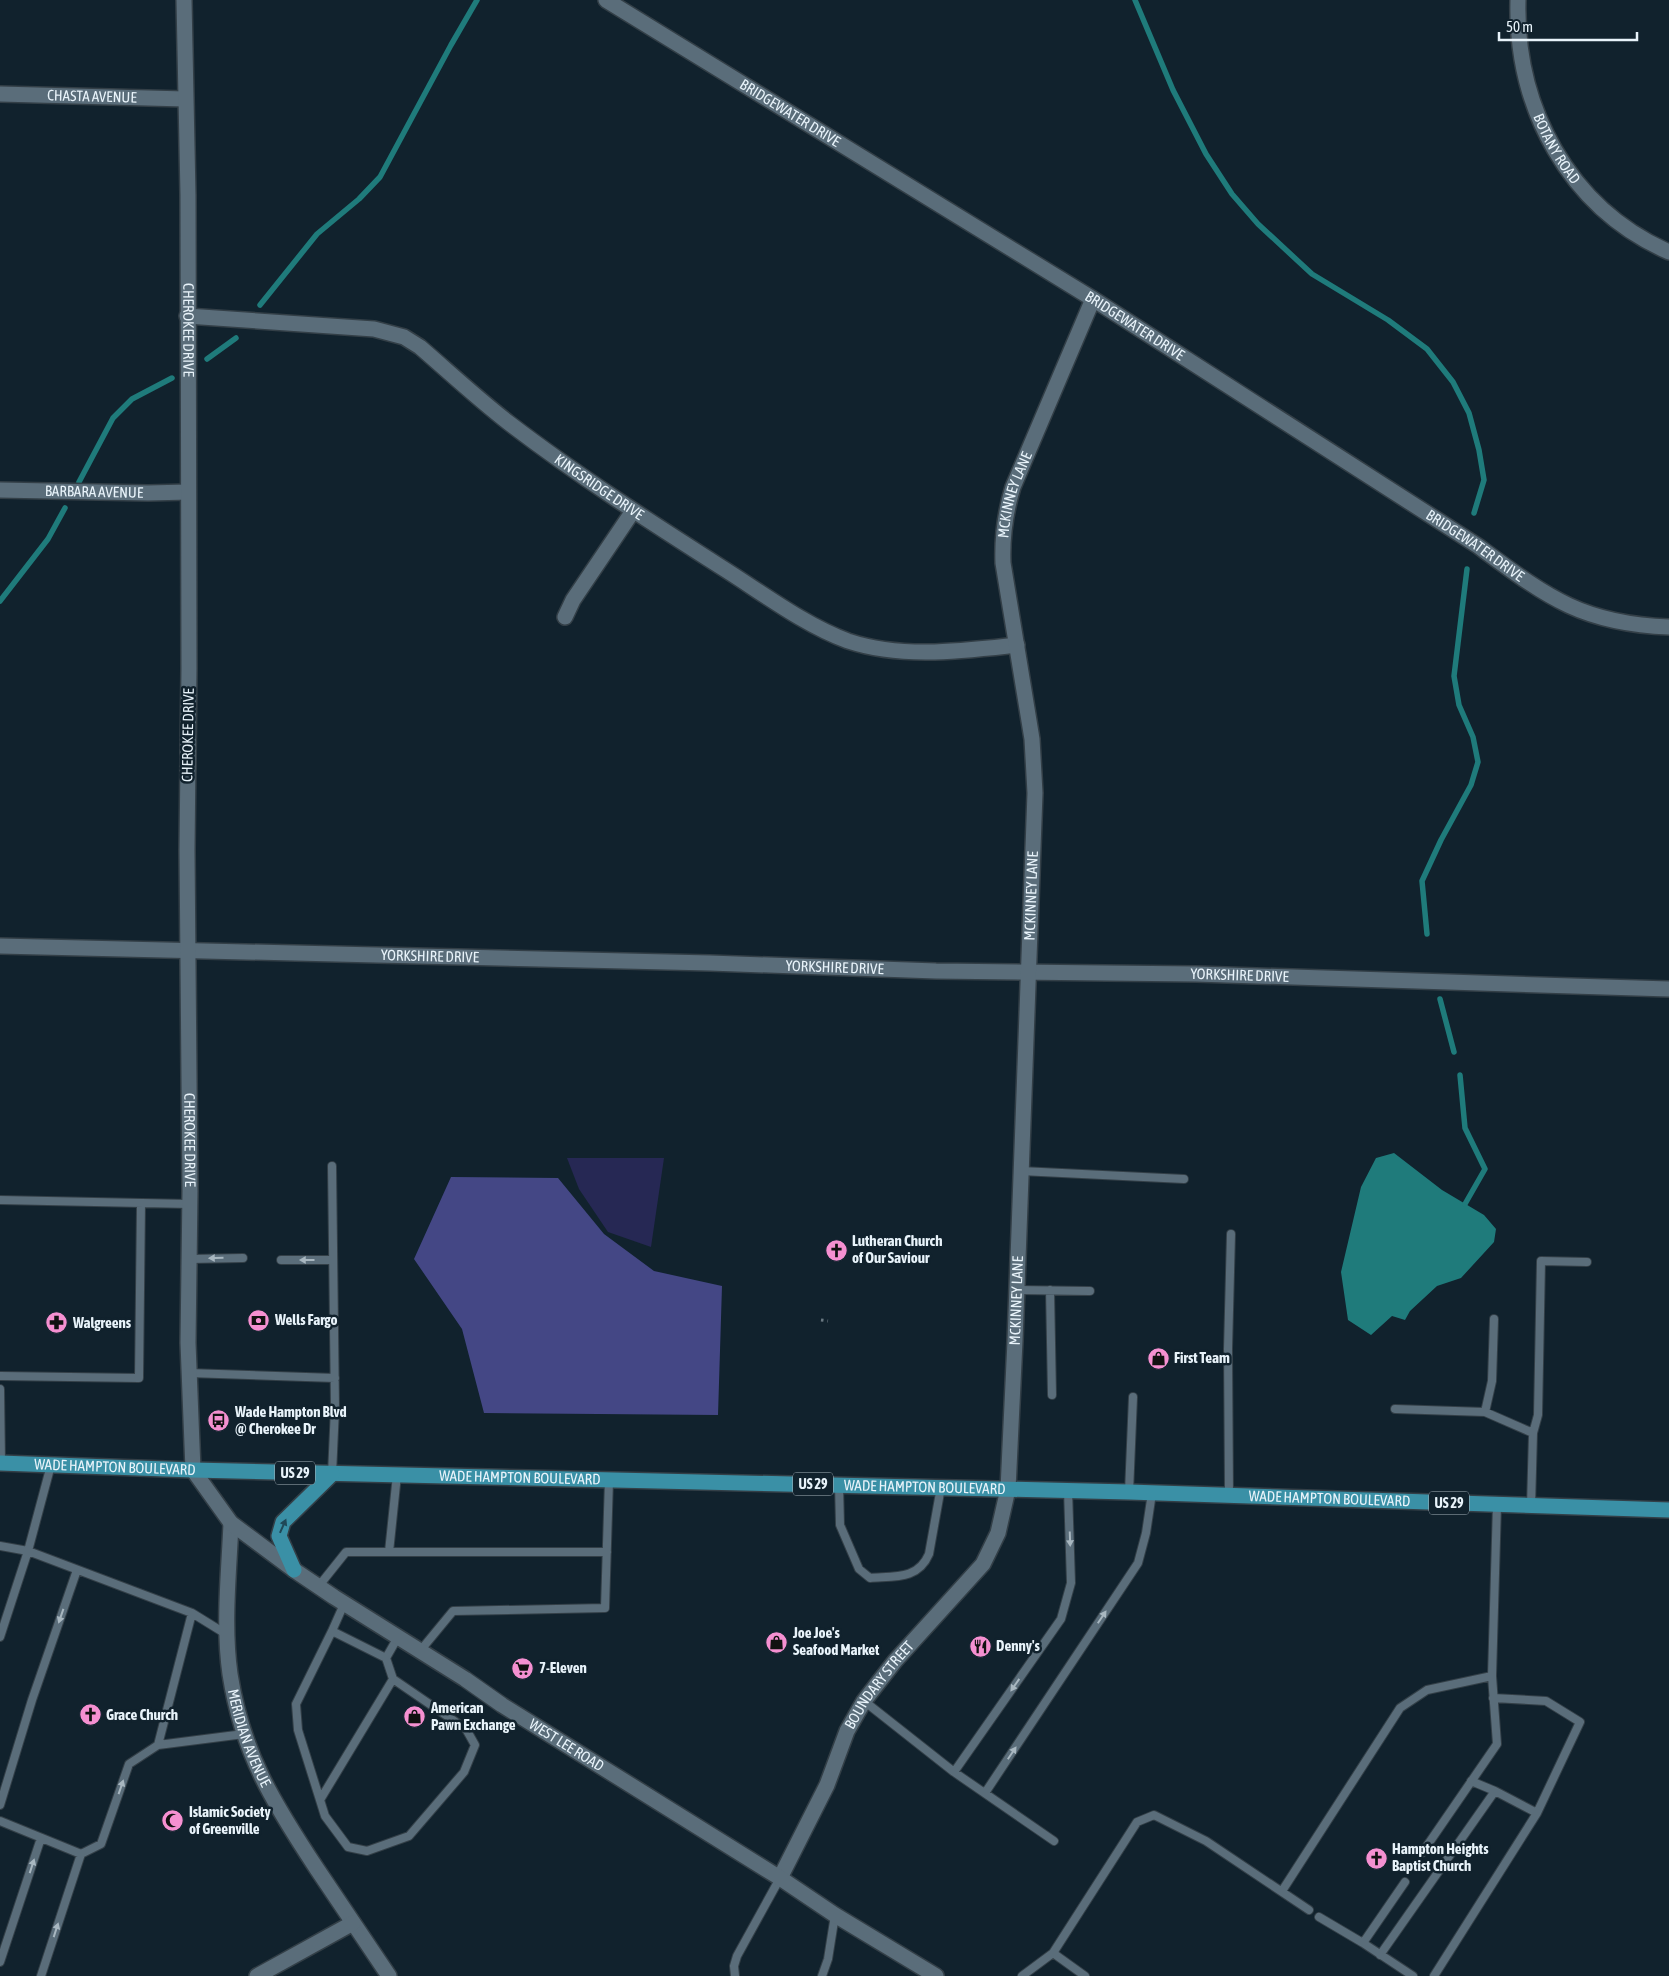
<svg xmlns="http://www.w3.org/2000/svg" width="1669" height="1976" viewBox="0 0 1669 1976" font-family="'Asap Condensed',sans-serif">
<style>
.green{fill:#262854}
.forest{fill:#444785}
.water{fill:#1f7b7b}
.lines{fill:none;stroke-linecap:round;stroke-linejoin:round}
.stream{stroke:#1f7b7b;stroke-width:5.5}
.service-casing{stroke:#333f47;stroke-width:10}
.minor-casing{stroke:#333f47;stroke-width:18}
.tertiary-casing{stroke:#333f47;stroke-width:18}
.primary-casing{stroke:#333f47;stroke-width:18}
.path{stroke:#6a7982;stroke-width:3;stroke-dasharray:2.5 4;stroke-linecap:butt}
.service{stroke:#5a6d7a;stroke-width:8}
.minor{stroke:#5a6d7a;stroke-width:15}
.tertiary{stroke:#5a6d7a;stroke-width:15}
.primary{stroke:#3a90a6;stroke-width:15}
.oneway{fill:#a8b7c0}
.oneway2{fill:#1f4857}
.labels{text-anchor:middle;stroke-width:5;stroke-linejoin:round;paint-order:stroke}
.shield{fill:#11222d;stroke:#a8b4bc;stroke-width:1}
.shield-label{font-size:14px;font-weight:bold;fill:#e8f3fa}
.street-label{font-size:15px;fill:#e8f3fa;stroke:#11222d}
.poi-label{font-size:15px;font-weight:bold;fill:#e8f3fa;stroke:#11222d;text-anchor:start}
</style>
<rect width="100%" height="100%" fill="#11222d"/>
<!-- green -->
<path class="green" d="M567 1158H664L651 1247 608 1232 579 1189Z"/>
<!-- forest -->
<path class="forest" d="M451 1177 558 1178 604 1234 654 1271 722 1286 718 1415 484 1413 462 1329 414 1259Z"/>
<!-- water -->
<path class="water" d="M1394 1153 1442 1190 1484 1215 1496 1229 1494 1242 1461 1278 1437 1286 1410 1311 1405 1320 1392 1316 1371 1335 1348 1320 1341 1272 1361 1187 1376 1158Z"/>
<g class="lines">
<!-- stream -->
<path class="stream" d="M1135 0 1173 90 1206 154 1232 194 1258 224 1312 274 1388 320 1427 349 1453 382 1469 413 1479 450 1484 480 1474 513
M260 305 317 234 359 199 380 177 451 45 477 0
M207 359 236 338
M79 482 113 418 132 399 172 378
M0 601 48 539 65 508
M1427 934 1422 881 1441 840 1471 785 1478 762 1473 737 1459 705 1454 676 1467 569
M1440 999 1454 1052
M1460 1075 1465 1128 1485 1169 1465 1204"/>
<defs>
<path id="service" d="M1021 1171 1184 1179
M0 1200 190 1204
M189 1259 243 1258
M281 1260H333
M1017 1290 1090 1291
M1050 1290 1052 1395
M189 1373 335 1378
M0 1376 139 1378 141 1203
M0 1389 1 1463
M1395 1409 1485 1412 1533 1433
M1485 1412 1492 1381 1494 1319
M332 1474 335 1408 332 1166
M839 1485 840 1525 859 1569 870 1578C894 1576 918 1580 929 1554L941 1487
M1129 1492 1133 1397
M1229 1496 1228 1349 1231 1234
M1531 1506 1533 1433 1538 1415 1541 1261 1587 1262
M0 1546 28 1551 192 1613
M389 1552H607
M318 1587 346 1552H389L397 1475
M344 1604 332 1631 386 1658
M226 1634 192 1613 158 1745 244 1734
M0 1637 28 1551 51 1465
M420 1651 453 1611 605 1608 609 1480
M393 1679 466 1729 475 1745 464 1772 409 1836 367 1851 348 1847 325 1816 320 1800 393 1679 386 1658 398 1637
M864 1701 954 1772 1054 1841
M954 1772 1061 1619 1071 1583 1068 1490
M1471 1781 1495 1791 1537 1813
M985 1793 1138 1563 1146 1533 1152 1493
M320 1800 298 1730 296 1704 332 1631
M0 1805 32 1700 77 1570
M0 1821 81 1854
M1422 1853 1497 1744 1492 1676 1497 1505
M1282 1891 1400 1708 1427 1690 1492 1676
M1319 1917 1363 1943 1413 1976
M1363 1943 1405 1882
M1053 1953 1085 1976
M1380 1955 1495 1791
M0 1962 41 1838
M41 1976 81 1854 101 1844 129 1764 158 1745
M735 1976 734 1966 737 1956 780 1878
M822 1976 828 1959 835 1915
M1022 1976 1053 1953 1137 1822 1154 1815 1206 1841 1309 1910
M1434 1976 1537 1813 1580 1722 1546 1701 1493 1698"/>
<g id="minor">
<path id="s1" d="M606 0 1093 299 1478 546C1546 596 1581 624 1669 627"/>
<path id="s2" d="M1518 0C1515 108 1569 208 1669 252"/>
<path id="s3" d="M0 94 185 99"/>
<path id="s4" d="M187 316 374 329 404 337 420 347C449 372 478 399 509 423 577 475 649 521 721 567 761 592 804 625 848 641 902 659 962 651 1017 645"/>
<path id="s5" d="M0 490 148 493 188 492"/>
<path d="M565 617 573 600 633 511"/>
<path id="s6" d="M0 946 710 963 936 971 1196 974 1669 989"/>
<path id="s7" d="M231 1523C229 1572 223 1624 230 1674 242 1753 274 1804 317 1869 341 1905 365 1940 389 1976"/>
<path id="s8" d="M780 1878 827 1785 847 1731 864 1701 895 1661 983 1564 998 1533 1008 1489 1015 1341 1035 793 1032 739 1003 563C1002 536 1005 513 1013 487L1093 299"/>
<path d="M257 1976 353 1923"/>
</g>
<g id="tertiary">
<path id="s9" d="M184 0 188 195 189 668 187 850 190 1191 188 1343 193 1470 231 1523 294 1570 334 1597 465 1679 502 1705 780 1878 835 1915 936 1976"/>
</g>
<g id="primary">
<path id="s10" d="M0 1463 193 1470 1129 1492 1669 1510"/>
<path d="M294 1570 279 1536 283 1522 332 1474"/>
</g>
</defs>
<!-- service casing -->
<use href="#service" class="service-casing"/>
<!-- minor casing -->
<use href="#minor" class="minor-casing"/>
<!-- tertiary casing -->
<use href="#tertiary" class="tertiary-casing"/>
<!-- primary casing -->
<use href="#primary" class="primary-casing"/>
<!-- path -->
<path class="path" d="M821 1320 828 1321"/>
<!-- service -->
<use href="#service" class="service"/>
<!-- minor -->
<use href="#minor" class="minor"/>
<!-- tertiary -->
<use href="#tertiary" class="tertiary"/>
<!-- primary -->
<use href="#primary" class="primary"/>
</g>
<!-- one-way arrows -->
<defs><path id="oneway-solid" d="M-6-.8H1V-3.2L6.5 0L1 3.2V.8H-6Z" transform="scale(1.25)"/></defs>
<g class="oneway">
<use href="#oneway-solid" transform="translate(216 1258) rotate(179)"/>
<use href="#oneway-solid" transform="translate(307 1260) rotate(180)"/>
<use href="#oneway-solid" transform="translate(1070 1539) rotate(88)"/>
<use href="#oneway-solid" transform="translate(61 1616) rotate(109)"/>
<use href="#oneway-solid" transform="translate(1102 1617) rotate(-56)"/>
<use href="#oneway-solid" transform="translate(1015 1685) rotate(125)"/>
<use href="#oneway-solid" transform="translate(1012 1753) rotate(-56)"/>
<use href="#oneway-solid" transform="translate(121 1787) rotate(-71)"/>
<use href="#oneway-solid" transform="translate(32 1866) rotate(-72)"/>
<use href="#oneway-solid" transform="translate(56 1930) rotate(-72)"/>
</g>
<use class="oneway2" href="#oneway-solid" transform="translate(283 1526) rotate(-66)"/>
<!-- icons -->
<defs>
<symbol id="church-disc" viewBox="-11 -11 22 22"><circle r="9.5" fill="#f590d1" stroke="#11222d"/><path d="M-1.2-6h2.4v3.5h3.3v2.4h-3.3V6h-2.4V-.1h-3.3v-2.4h3.3Z" fill="#111"/></symbol>
<symbol id="bank-disc" viewBox="-11 -11 22 22"><circle r="9.5" fill="#f590d1" stroke="#11222d"/><path d="M-6-4H6V4H-6ZM0-2.3a2.3 2.3 0 1 0 0 4.6a2.3 2.3 0 1 0 0-4.6Z" fill="#111"/></symbol>
<symbol id="pharmacy-disc" viewBox="-11 -11 22 22"><circle r="9.5" fill="#f590d1" stroke="#11222d"/><path d="M-2-6h4v4h4v4h-4v4h-4v-4h-4v-4h4Z" fill="#111"/></symbol>
<symbol id="shop-disc" viewBox="-11 -11 22 22"><circle r="9.5" fill="#f590d1" stroke="#11222d"/><path d="M-5-2.5h2.3a2.7 3.5 0 0 1 5.4 0H5L5.5 6h-11ZM-1.5-2.5h3a1.5 2.3 0 0 0-3 0Z" fill="#111"/></symbol>
<symbol id="bus-disc" viewBox="-11 -11 22 22"><circle r="9.5" fill="#f590d1" stroke="#11222d"/><path d="M-5-6H5V4H4V6H2V4H-2V6H-4V4H-5ZM-3.5-4V0h7V-4ZM-3.5 1.2v1.5H-2V1.2ZM2 1.2v1.5H3.5V1.2Z" fill="#111"/></symbol>
<symbol id="restaurant-disc" viewBox="-11 -11 22 22"><circle r="9.5" fill="#f590d1" stroke="#11222d"/><path d="M-5-6h1v4h1v-4h1v4h1v-4h1v5L-1.5 .5V6h-2V.5L-5-1ZM5-6V6H3V1.5H1.5Q1.5-4 5-6Z" fill="#111"/></symbol>
<symbol id="supermarket-disc" viewBox="-11 -11 22 22"><circle r="9.5" fill="#f590d1" stroke="#11222d"/><path d="M-6-5.5h2.5l.6 2H6L4.5 2H-2.5L-4.4-4H-6ZM-1.5 3.2a1.3 1.3 0 1 0 .1 0ZM3 3.2a1.3 1.3 0 1 0 .1 0Z" fill="#111"/></symbol>
<symbol id="mosque-disc" viewBox="-11 -11 22 22"><circle r="9.5" fill="#f590d1" stroke="#11222d"/><path d="M3.5-4.9A6 6 0 1 0 3.5 4.9A5 5 0 1 1 3.5-4.9Z" fill="#111"/></symbol>
</defs>
<g fill-rule="evenodd">
<use href="#church-disc" x="824" y="1238" width="25" height="25"/>
<use href="#bank-disc" x="246" y="1308" width="25" height="25"/>
<use href="#pharmacy-disc" x="44" y="1310" width="25" height="25"/>
<use href="#shop-disc" x="1146" y="1346" width="25" height="25"/>
<use href="#bus-disc" x="206" y="1408" width="25" height="25"/>
<use href="#shop-disc" x="764" y="1630" width="25" height="25"/>
<use href="#restaurant-disc" x="968" y="1634" width="25" height="25"/>
<use href="#supermarket-disc" x="510" y="1656" width="25" height="25"/>
<use href="#church-disc" x="78" y="1702" width="25" height="25"/>
<use href="#shop-disc" x="402" y="1704" width="25" height="25"/>
<use href="#mosque-disc" x="160" y="1808" width="25" height="25"/>
<use href="#church-disc" x="1364" y="1846" width="25" height="25"/>
</g>
<g class="labels">
<!-- shield labels -->
<g class="shield">
<rect x="275" y="1461.5" width="40" height="23" rx="4"/>
<rect x="793" y="1472.5" width="40" height="23" rx="4"/>
<rect x="1429" y="1491.5" width="40" height="23" rx="4"/>
</g>
<g class="shield-label">
<text x="295" y="1478">US 29</text>
<text x="813" y="1489">US 29</text>
<text x="1449" y="1508">US 29</text>
</g>
<!-- street labels -->
<g class="street-label">
<text dy="5" stroke="none"><textPath href="#s3" startOffset="92">CHASTA AVENUE</textPath></text>
<text dy="5" stroke="none"><textPath href="#s1" startOffset="216">BRIDGEWATER DRIVE</textPath></text>
<text dy="5" stroke="none"><textPath href="#s2" startOffset="156">BOTANY ROAD</textPath></text>
<text dy="5" stroke="none"><textPath href="#s1" startOffset="621">BRIDGEWATER DRIVE</textPath></text>
<text dy="5" stroke="none"><textPath href="#s9" startOffset="330">CHEROKEE DRIVE</textPath></text>
<text dy="5" stroke="none"><textPath href="#s4" startOffset="465">KINGSRIDGE DRIVE</textPath></text>
<text dy="5" stroke="none"><textPath href="#s5" startOffset="94">BARBARA AVENUE</textPath></text>
<text dy="5" stroke="none"><textPath href="#s8" startOffset="1456">MCKINNEY LANE</textPath></text>
<text dy="5" stroke="none"><textPath href="#s1" startOffset="1026">BRIDGEWATER DRIVE</textPath></text>
<text transform="translate(188 735) rotate(-89)" y="5">CHEROKEE DRIVE</text>
<text dy="5" stroke="none"><textPath href="#s8" startOffset="1051">MCKINNEY LANE</textPath></text>
<text dy="5" stroke="none"><textPath href="#s6" startOffset="430">YORKSHIRE DRIVE</textPath></text>
<text dy="5" stroke="none"><textPath href="#s6" startOffset="835">YORKSHIRE DRIVE</textPath></text>
<text dy="5" stroke="none"><textPath href="#s6" startOffset="1240">YORKSHIRE DRIVE</textPath></text>
<text dy="5" stroke="none"><textPath href="#s9" startOffset="1140">CHEROKEE DRIVE</textPath></text>
<text dy="5" stroke="none"><textPath href="#s8" startOffset="646">MCKINNEY LANE</textPath></text>
<text dy="5" stroke="none"><textPath href="#s10" startOffset="115">WADE HAMPTON BOULEVARD</textPath></text>
<text dy="5" stroke="none"><textPath href="#s10" startOffset="520">WADE HAMPTON BOULEVARD</textPath></text>
<text dy="5" stroke="none"><textPath href="#s10" startOffset="925">WADE HAMPTON BOULEVARD</textPath></text>
<text dy="5" stroke="none"><textPath href="#s10" startOffset="1330">WADE HAMPTON BOULEVARD</textPath></text>
<text dy="5" stroke="none"><textPath href="#s8" startOffset="218">BOUNDARY STREET</textPath></text>
<text dy="5" stroke="none"><textPath href="#s7" startOffset="218">MERIDIAN AVENUE</textPath></text>
<text dy="5" stroke="none"><textPath href="#s9" startOffset="1938">WEST LEE ROAD</textPath></text>
</g>
<!-- poi labels -->
<g class="poi-label">
<text x="852" y="1246">Lutheran Church<tspan x="852" dy="17">of Our Saviour</tspan></text>
<text x="275" y="1325">Wells Fargo</text>
<text x="73" y="1328">Walgreens</text>
<text x="1174" y="1363">First Team</text>
<text x="235" y="1417">Wade Hampton Blvd<tspan x="235" dy="17">@ Cherokee Dr</tspan></text>
<text x="793" y="1638">Joe Joe's<tspan x="793" dy="17">Seafood Market</tspan></text>
<text x="996" y="1651">Denny's</text>
<text x="539" y="1673">7-Eleven</text>
<text x="431" y="1713">American<tspan x="431" dy="17">Pawn Exchange</tspan></text>
<text x="106" y="1720">Grace Church</text>
<text x="189" y="1817">Islamic Society<tspan x="189" dy="17">of Greenville</tspan></text>
<text x="1392" y="1854">Hampton Heights<tspan x="1392" dy="17">Baptist Church</tspan></text>
</g>
</g>
<!-- scale -->
<path d="M1499 32v8h138v-8" fill="none" stroke="#e8f3fa" stroke-width="2.5"/>
<text x="1506" y="32" font-size="15" fill="#e8f3fa" stroke="#11222d" stroke-width="4" paint-order="stroke">50 m</text>
</svg>
